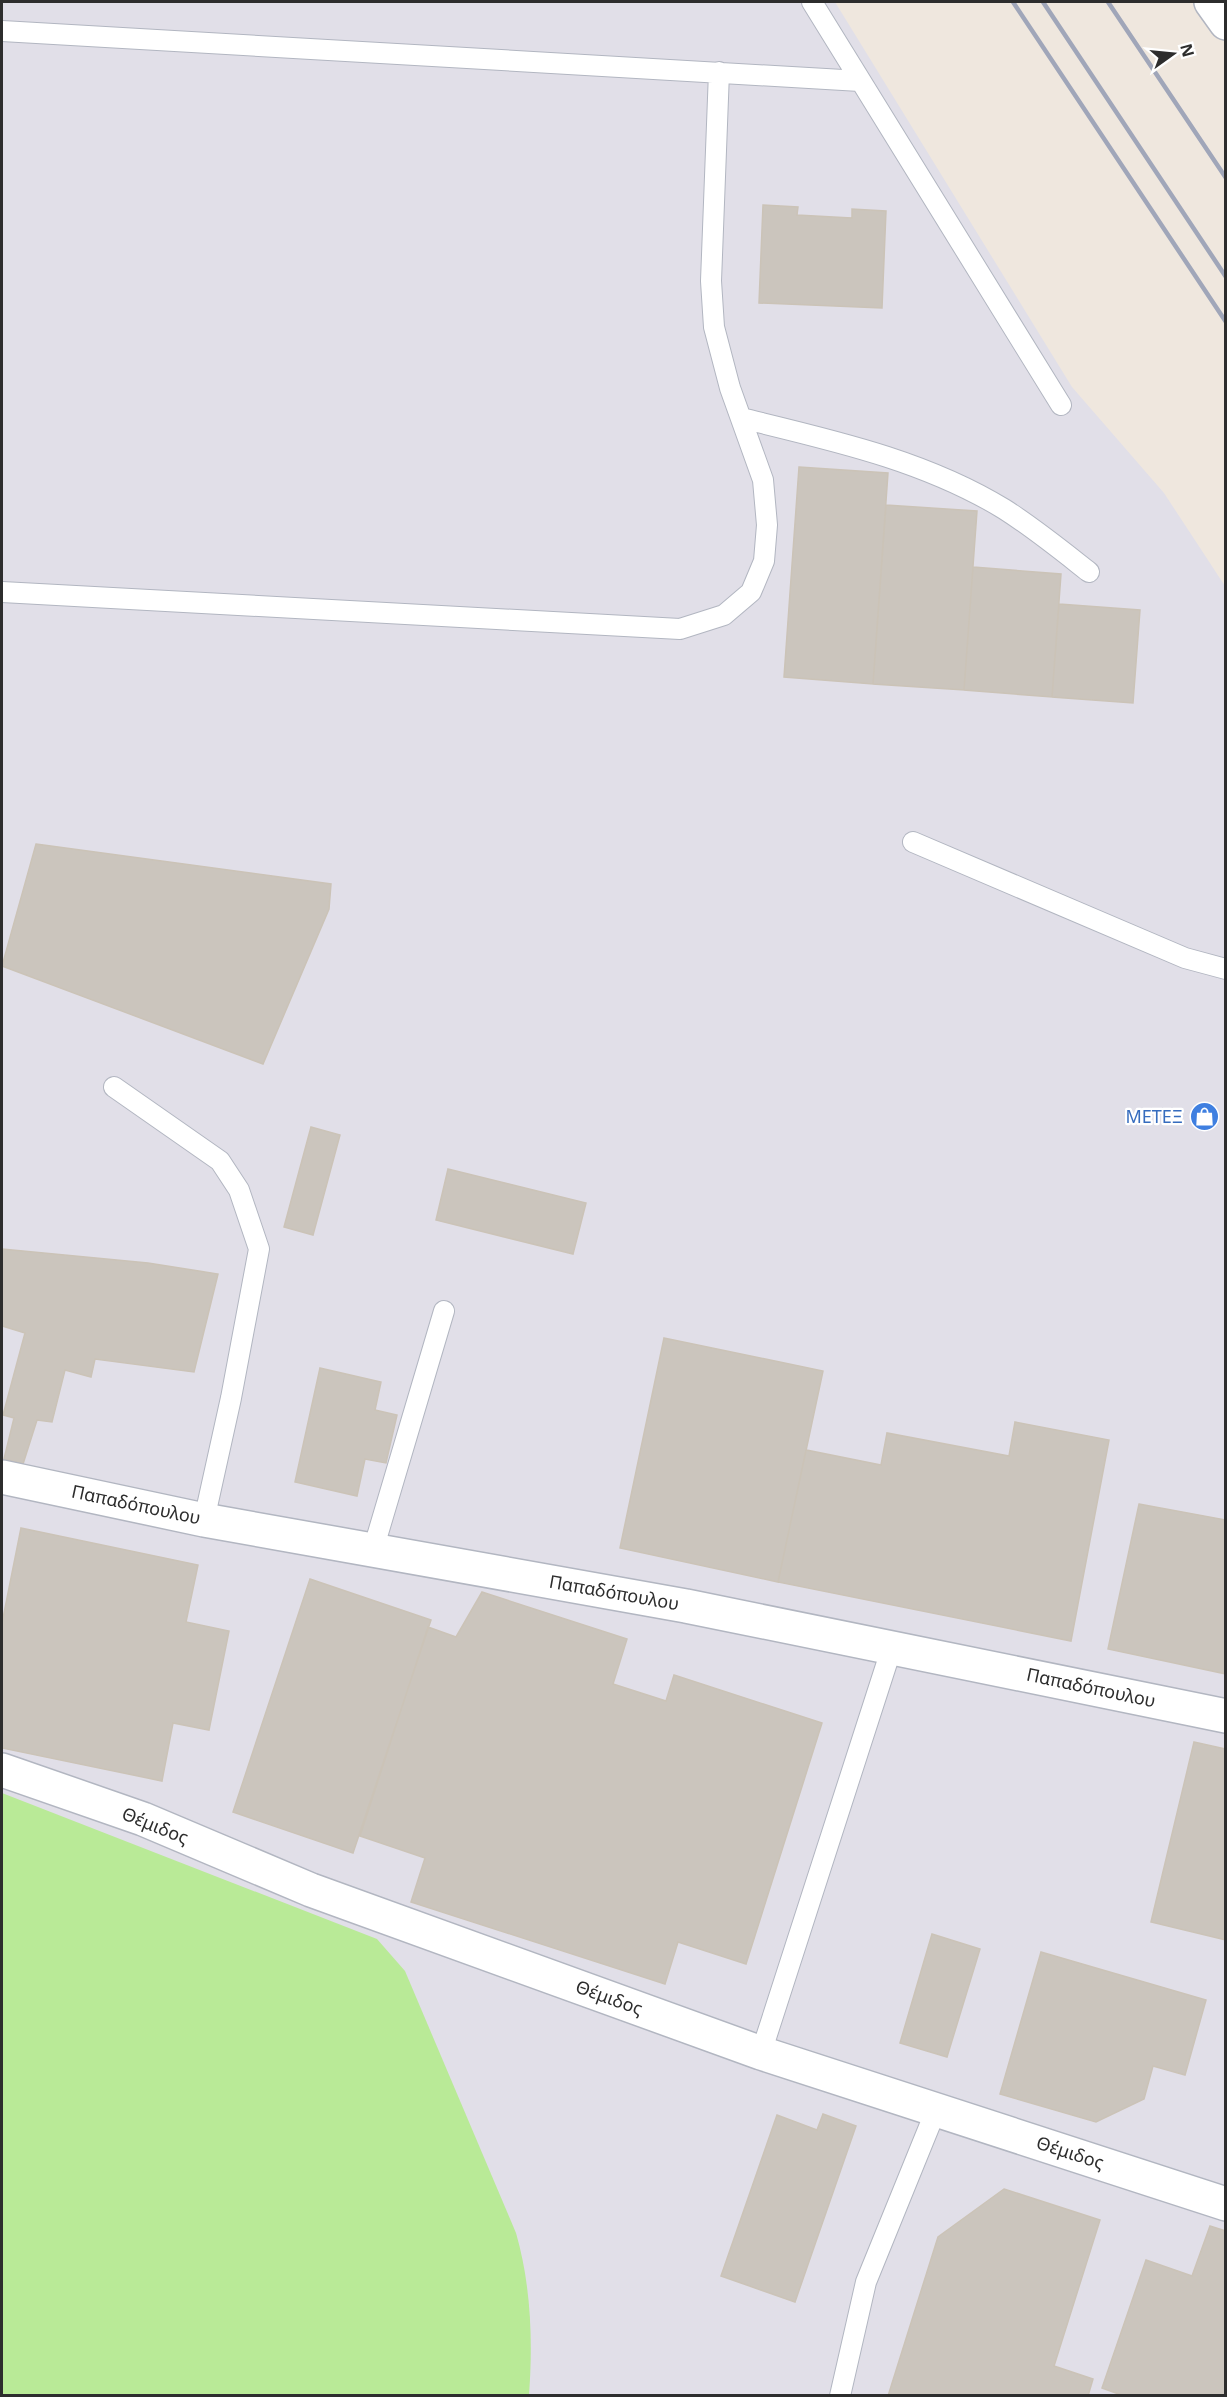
<svg xmlns="http://www.w3.org/2000/svg" width="1227" height="2397" viewBox="0 0 1227 2397" font-family="'Noto Sans',sans-serif">
<style>
.industrial{fill:#e1dfe8}
.green{fill:#b9ea97}
.building{fill:#cbc5bd;stroke:#cbc3b7;stroke-width:1.5}
.lines{fill:none;stroke-linecap:round;stroke-linejoin:round}
.lane-casing{stroke:#b2b6c1;stroke-width:22}
.street-casing{stroke:#b2b6c1;stroke-width:36}
.lane{stroke:#fff;stroke-width:20}
.street{stroke:#fff;stroke-width:33}
.rail{stroke:#a0a6b9;stroke-width:4.5}
.labels{text-anchor:middle;stroke-width:4.5;stroke-linejoin:round;paint-order:stroke}
.shop-label{font-size:18px;fill:#366cbe;stroke:#fff;text-anchor:end}
.street-label{font-size:18px;fill:#2d2d2d;stroke:#fff}
</style>
<rect width="100%" height="100%" fill="#efe7de"/>
<!-- industrial -->
<path class="industrial" d="M2 2H835L1072 387 1164 493 1225 586V2395L2 2396Z"/>
<!-- green -->
<path class="green" d="M2 1793 377 1939 405 1971 516 2233C531 2285 533 2341 529 2395H2Z"/>
<!-- building -->
<path class="building" d="M763 205 798 207 797 215 852 218V209L886 211 882 308 759 303Z
M799 467 888 473 873 684 784 677Z
M886 505 977 511 964 690 873 684Z
M973 567 1061 574 1052 697 964 690Z
M1059 604 1140 610 1133 703 1052 697Z
M36 844 331 884 329 909 263 1064 2 966Z
M311 1127 340 1135 313 1235 284 1227Z
M448 1169 586 1203 573 1254 436 1220Z
M2 1249 148 1263 218 1274 194 1372 95 1359 91 1377 65 1370 52 1422 37 1420 23 1464 4 1459 14 1418 3 1415 25 1333 2 1326Z
M664 1338 823 1371 778 1582 620 1548Z
M320 1368 381 1382 375 1410 397 1415 386 1463 365 1459 357 1496 295 1482Z
M1015 1422 1109 1440 1071 1641 778 1582 806 1450 881 1465 887 1433 1009 1456Z
M1139 1504 1226 1520V1674L1108 1649Z
M21 1528 198 1565 186 1622 229 1631 209 1730 173 1723 162 1781 2 1748V1623Z
M310 1579 431 1620 353 1853 233 1812Z
M482 1592 627 1639 613 1684 666 1701 674 1675 822 1723 746 1964 678 1942 665 1984 411 1902 425 1858 360 1836 428 1627 456 1637Z
M1194 1742 1226 1749V1940L1151 1922Z
M932 1934 980 1949 947 2057 900 2043Z
M1041 1952 1206 2000 1185 2075 1153 2066 1144 2099 1096 2122 1000 2094Z
M823 2114 856 2126 795 2302 721 2276 777 2115 817 2130Z
M1004 2189 1100 2220 1054 2366 1093 2379 1088 2396H888L938 2237Z
M1210 2226 1226 2231V2396H1124L1102 2388 1146 2260 1192 2276Z"/>
<g class="lines">
<defs>
<path id="lane" d="M812 2 1061 405
M2 31 860 81
M741 418C831 440 924 460 1004 509 1034 528 1061 550 1089 572
M2 592 680 629 724 615 751 592 764 561 767 525 763 480 730 388 714 327 711 281 719 72
M913 842 1185 958 1226 969
M114 1087 220 1161 239 1190 259 1249 231 1398 204 1520
M373 1550 444 1311
M761 2053 892 1647
M840 2396 866 2282 936 2110"/>
<path id="street" d="M1211 2 1226 23
M2 1477 204 1520 686 1606 1226 1716
M2 1770 143 1819 311 1890 761 2053 1226 2204"/>
</defs>
<!-- lane casing -->
<use href="#lane" class="lane-casing"/>
<!-- street casing -->
<use href="#street" class="street-casing"/>
<!-- lane -->
<use href="#lane" class="lane"/>
<!-- street -->
<use href="#street" class="street"/>
<!-- rail -->
<path class="rail" d="M1013 2 1226 322
M1043 2 1226 277
M1108 2 1226 178"/>
</g>
<!-- icons -->
<defs>
<symbol id="shop-disc" viewBox="-11 -11 22 22"><circle r="9.5" fill="#3f7fe0" stroke="#fff"/><path d="M-5-2.5h2.3a2.7 3.5 0 0 1 5.4 0H5L5.5 6h-11ZM-1.5-2.5h3a1.5 2.3 0 0 0-3 0Z" fill="#fff"/></symbol>
</defs>
<g fill-rule="evenodd">
<use href="#shop-disc" x="1188" y="1100" width="33" height="33"/>
</g>
<g class="labels">
<!-- shop labels -->
<g class="shop-label">
<text x="1183" y="1123">ΜΕΤΕΞ</text>
</g>
<!-- street labels -->
<g class="street-label">
<text transform="translate(136 1505) rotate(12)" y="6">Παπαδόπουλου</text>
<text transform="translate(614 1593) rotate(10)" y="6">Παπαδόπουλου</text>
<text transform="translate(1091 1688) rotate(12)" y="6">Παπαδόπουλου</text>
<text transform="translate(155 1826) rotate(22)" y="6">Θέμιδος</text>
<text transform="translate(609 1998) rotate(20)" y="6">Θέμιδος</text>
<text transform="translate(1070 2153) rotate(18)" y="6">Θέμιδος</text>
</g>
</g>
<!-- border -->
<rect width="1227" height="2397" fill="none" stroke="#2d2d2d" stroke-width="6"/>
<!-- north arrow -->
<g transform="translate(1173 54) rotate(75)" stroke="#ffffff" stroke-width="4.5" paint-order="stroke">
<path d="M0-4.5L10 22L0 15L-10 22Z" fill="#2d2d2d"/>
<text y="-9" font-size="16" font-weight="bold" text-anchor="middle" fill="#2d2d2d">N</text>
</g>
</svg>
